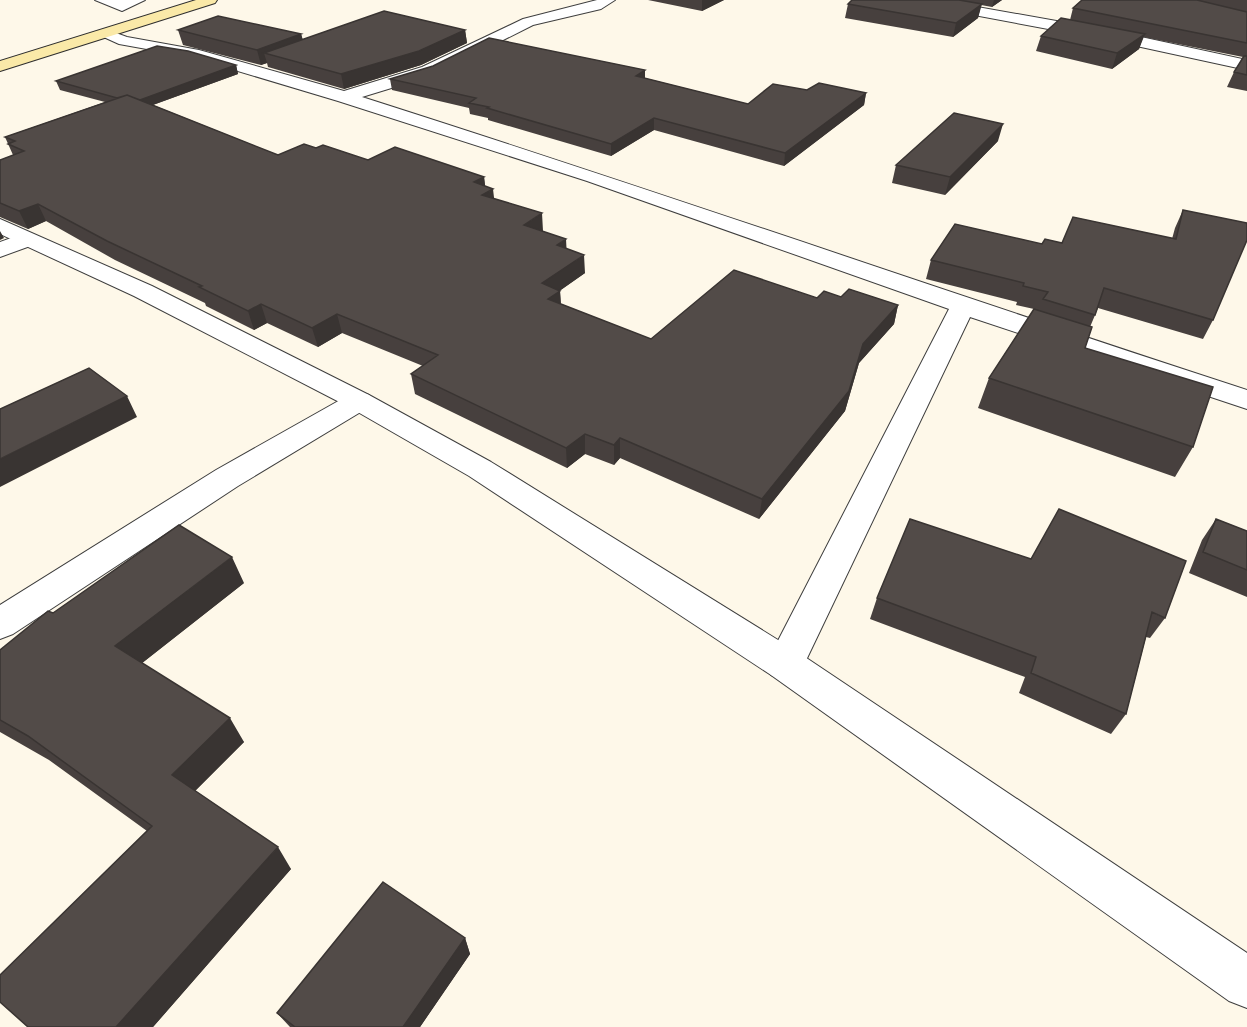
<svg xmlns="http://www.w3.org/2000/svg" width="1247" height="1027" viewBox="0 0 1247 1027" font-family="'Libre Baskerville',serif">
<style>
.lines{fill:none;stroke-linecap:round;stroke-linejoin:round}
.minor-casing{stroke:#3e3e3e;stroke-width:2}
.tertiary-casing{stroke:#3e3e3e;stroke-width:2}
.secondary-casing{stroke:#2d2d2d;stroke-width:2}
.minor{fill:#fff;fill-rule:evenodd}
.tertiary{fill:#fff;fill-rule:evenodd}
.secondary{fill:#fae9a8;fill-rule:evenodd}
.wall{fill:#47403e}
.shaded-wall{fill:#393432}
.building{fill:#524b48;stroke:#393432;stroke-width:1.5}
</style>
<rect width="100%" height="100%" fill="#fef8e9"/>
<g class="lines">
<defs>
<path id="minor" d="M95 0H145L122 11Z
M597 0H615L601 9 533 25 434 75 362 97C658 191 952 294 1247 390V409L970 317 799 675 785 680 771 675 766 664 949 309 587 181 338 101 191 57 119 44 97 34 105 29 127 37 199 50 344 91 422 67 523 19Z
M908 0H938L1118 32 1247 60V70L1118 42 915 4Z
M25 233 33 235 36 240 33 245 0 257V242Z
M359 392 369 395 373 401 369 407 238 486 13 634 0 639V605L216 470 349 395Z"/>
<path id="tertiary" d="M0 219 152 286 369 395 491 462 799 653 1247 953V1008L1229 1001 771 675 469 476 349 407 134 296 0 234Z"/>
<path id="secondary" d="M196 0H217L215 3 0 71V61Z"/>
</defs>
<!-- minor casing -->
<use href="#minor" class="minor-casing"/>
<!-- tertiary casing -->
<use href="#tertiary" class="tertiary-casing"/>
<!-- secondary casing -->
<use href="#secondary" class="secondary-casing"/>
<!-- minor -->
<use href="#minor" class="minor"/>
<!-- tertiary -->
<use href="#tertiary" class="tertiary"/>
<!-- secondary -->
<use href="#secondary" class="secondary"/>
</g>
<!-- wall -->
<path class="wall" d="M648 0H724L702 11Z
M852 0H1002L992 7 981 5 978 18 953 37 845 18 848 4Z
M1082 0H1247V91L1227 87 1234 72 1243 57 1143 37 1139 49 1112 69 1036 51 1041 36 1070 20 1073 8Z
M178 30 301 34 303 40 465 30 467 43 421 65 344 89 268 67 267 63 261 65 183 45Z
M236 65 238 74 153 105 278 155 316 148 368 160 484 177 485 186 494 199 543 231 567 249 585 273 559 291H560L561 304 651 339 817 298 841 297 898 305 894 324 859 363 845 411 759 519 620 458 614 465 585 454 567 468 415 394 411 374 423 366 342 333 318 347 267 323 254 330 206 306 205 303 115 260 46 221 28 229 0 217V160L13 155 5 137 105 102 60 90 56 81Z
M645 70V78L748 104 807 90 866 93 864 105 784 166 654 130 611 156 488 120V118L470 114 469 108 392 90 390 79Z
M998 141 945 195 892 183 896 165Z
M1183 210 1213 320 1203 339 1098 308 1090 327 1085 348 1193 447 1175 477 978 408 989 378 1034 309 1016 305 1017 302 926 279 931 260 1042 244 1172 239 1175 228Z
M1216 519 1247 531V597L1189 573 1202 540Z
M1031 559 1165 618 1150 638 1146 637 1126 714 1111 734 1019 693 1025 677 870 619 877 598Z
M244 583 142 663 244 742 195 791 291 869 153 1027H28L147 831 49 760 0 732V650L53 613Z
M465 938 470 954 420 1027H290L277 1013Z"/>
<!-- shaded-wall -->
<path class="shaded-wall" d="M702 0H724L702 11Z
M994 0H1002L992 7Z
M982 4 978 18 953 37 956 23Z
M465 30 467 43 421 65 344 89 341 74Z
M301 34 305 49 264 53 267 63 261 65 257 50Z
M1145 34 1139 49 1112 69 1117 53Z
M236 65 238 74 136 111 132 102Z
M645 70V81L636 76Z
M866 93 864 105 784 166 785 153Z
M654 118V130L611 156V144Z
M1003 124 998 141 945 195 950 177Z
M484 177 486 193 493 189 495 206 484 212 474 182Z
M38 204 46 221 28 229 19 211Z
M542 213 543 231 526 243 524 225Z
M0 231 4 238 0 240Z
M566 239 567 258 557 245Z
M584 255 585 273 551 297 560 291 561 310 549 318 542 283Z
M261 304 267 323 254 330 248 311Z
M898 305 894 324 859 363 845 411 759 519 762 499 863 344Z
M337 314 342 333 318 347 312 328Z
M127 396 137 417 0 487V459Z
M585 434V454L567 468 566 448Z
M620 438V458L614 465V445Z
M232 557 244 583 132 671 115 646Z
M230 718 244 742 188 798 172 775Z
M278 847 291 869 153 1027H116Z
M465 938 470 954 420 1027H403Z"/>
<!-- building -->
<path class="building" d="M852 0H959L982 4 956 23 848 4Z
M1082 0H1197L1247 12V43L1073 8Z
M384 11 465 30 419 51 341 74 264 53Z
M218 16 301 34 257 50 178 30Z
M1061 18 1145 34 1117 53 1041 36Z
M489 38 645 70 636 76 748 104 773 84 807 90 819 83 866 93 785 153 654 118 611 144 487 108 489 107 469 103 476 98 390 79 433 66Z
M157 46 188 51 236 65 140 100 127 95 117 98 56 81Z
M1244 56H1247V75L1234 72Z
M127 95 278 155 304 144 316 148 323 145 368 160 395 147 484 177 474 182 493 189 482 195 542 213 524 225 566 239 557 245 584 255 542 283 560 291 548 299 651 339 734 270 817 298 824 291 841 297 849 289 898 305 863 344 849 391 762 499 620 438 614 445 585 434 566 448 411 374 438 355 337 314 312 328 261 304 248 311 199 287 202 286 107 241 38 204 19 211 0 203V160L24 151 8 144 15 141 5 137Z
M954 113 1003 124 950 177 896 165Z
M1183 210 1247 223V240L1213 320 1104 288 1095 315 1043 299 1048 292 1023 286 1024 283 931 260 955 224 1042 244 1045 239 1062 243 1073 217 1176 239Z
M1034 309 1092 327 1085 348 1213 387 1193 447 989 378Z
M89 368 127 396 0 459V409Z
M1059 509 1186 561 1165 618 1152 612 1126 714 1031 673 1036 657 877 598 910 519 1031 559Z
M1216 519 1247 531V570L1203 552Z
M179 525 232 557 115 646 230 718 172 775 278 847 116 1027H28L0 1002V975L152 826 28 736 0 720V650L48 611 53 613Z
M383 882 465 938 403 1027H295L277 1013Z"/>
</svg>
